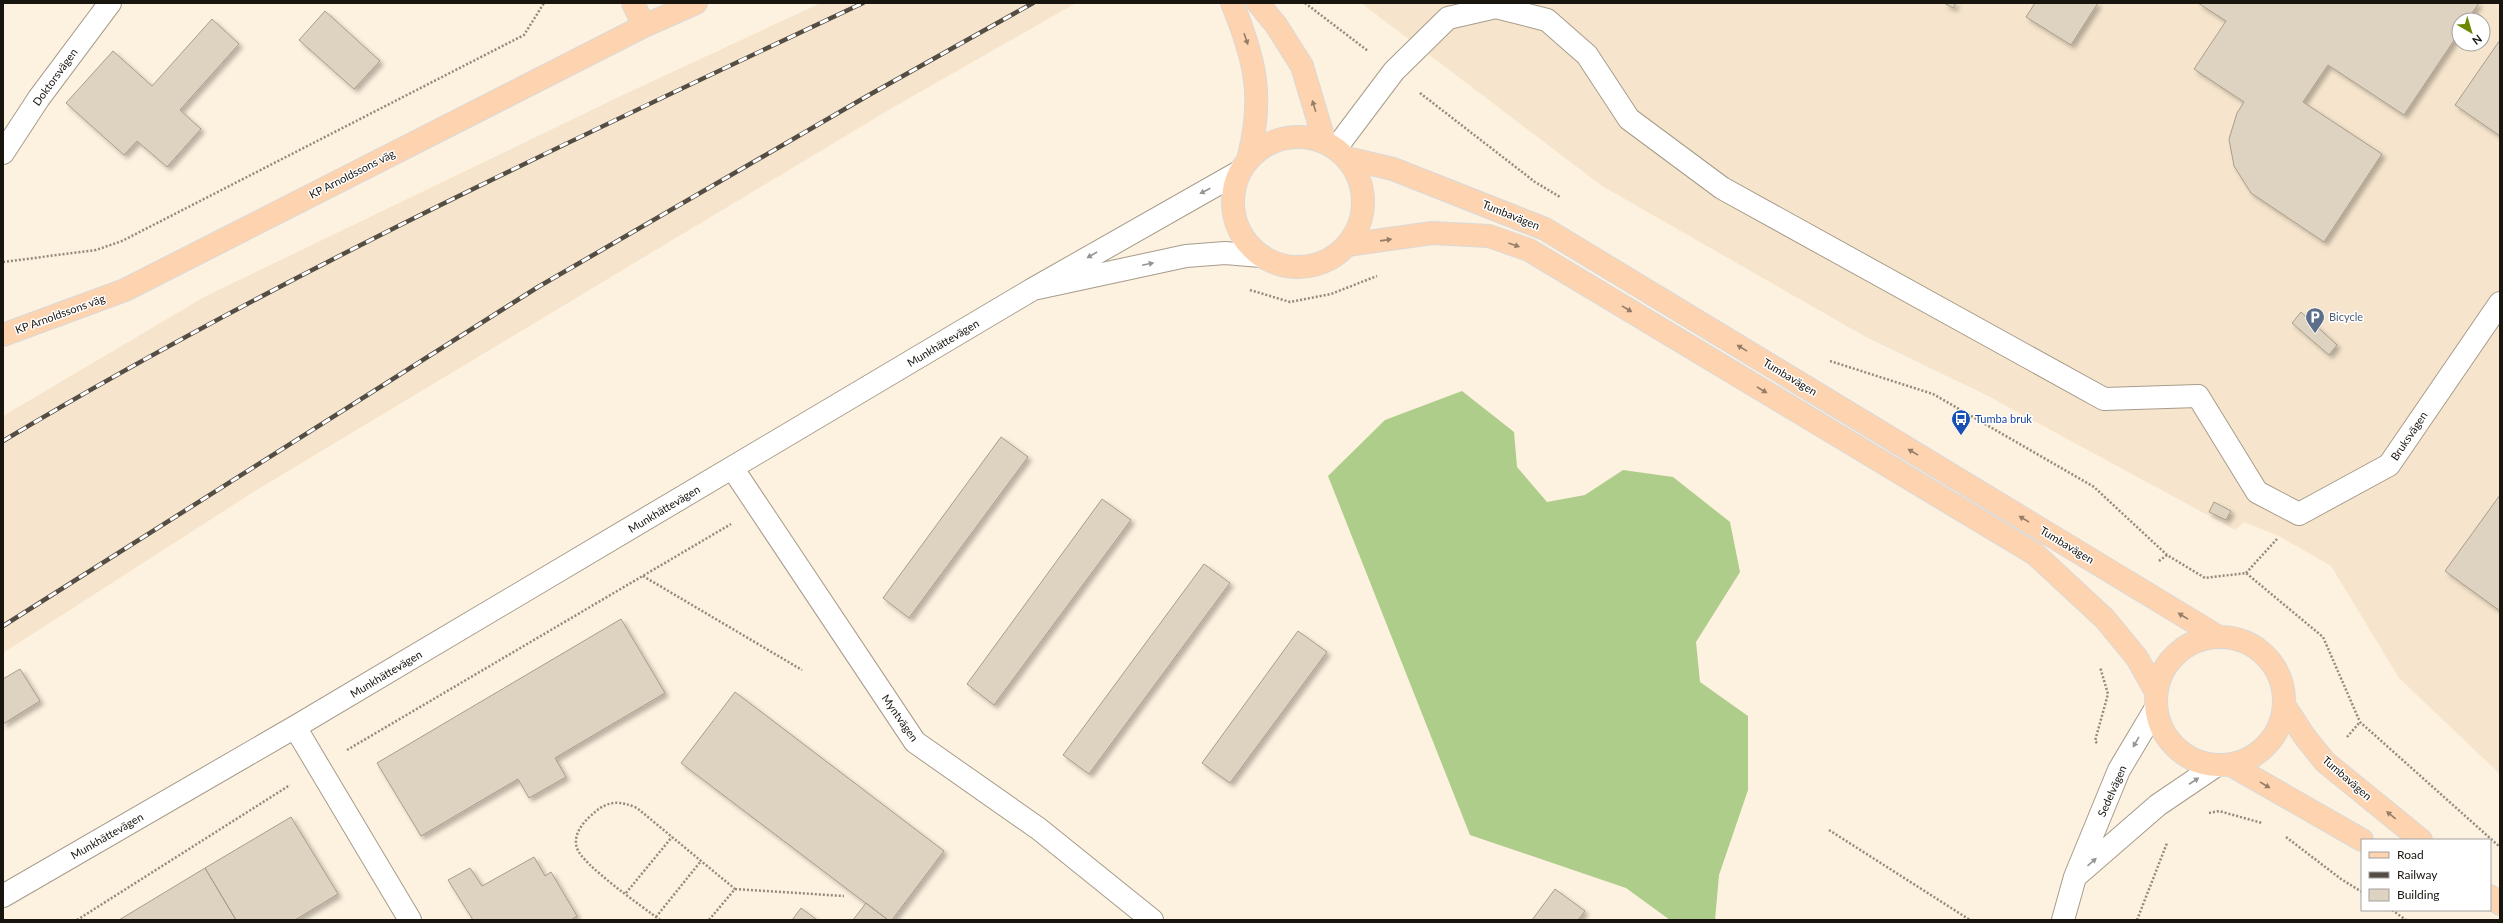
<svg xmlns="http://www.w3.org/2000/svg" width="2503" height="923" viewBox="0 0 2503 923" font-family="Lato,sans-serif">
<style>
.built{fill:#f6e5cc;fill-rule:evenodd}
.forest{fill:#aecc8a}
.building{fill:#ded2c0;stroke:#a89d8c;filter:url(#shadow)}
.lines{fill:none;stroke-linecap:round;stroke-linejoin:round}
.minor-casing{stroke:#a79c8b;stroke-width:24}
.major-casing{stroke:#dad9d8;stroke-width:24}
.path{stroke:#938a7e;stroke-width:2.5;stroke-dasharray:2 2;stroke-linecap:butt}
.minor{stroke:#fff;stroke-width:22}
.major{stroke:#fdd3b0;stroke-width:22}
.rail-casing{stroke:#534d44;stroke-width:4.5}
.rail{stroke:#fff;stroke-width:3;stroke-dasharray:9;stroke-linecap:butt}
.oneway{fill:#967d67}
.oneway2{fill:#979593}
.labels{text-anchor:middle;stroke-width:3;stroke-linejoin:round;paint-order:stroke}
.street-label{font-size:11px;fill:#18140e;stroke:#fff}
.service-label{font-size:11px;fill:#4e5e75;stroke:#fff;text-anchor:start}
.transit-label{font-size:11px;fill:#164399;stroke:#fff;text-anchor:start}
</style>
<defs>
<filter id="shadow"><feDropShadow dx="3.5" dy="3.5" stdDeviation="2" flood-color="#0004"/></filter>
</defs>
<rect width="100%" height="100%" fill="#fdf1df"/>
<!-- built -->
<path class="built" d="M821 3H1076L892 108 255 491 3 653V416L206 296 627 93Z
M1361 3H2500V774L2399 678 2331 566 2279 536 2244 522 2235 530 1988 396 1866 337 1602 186ZM2459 20H2483V44H2459Z"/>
<!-- forest -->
<path class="forest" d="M1462 391 1514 432 1517 467 1547 502 1585 495 1623 470 1673 477 1730 522 1740 572 1696 642 1700 682 1748 716V790L1719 875 1715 920H1670L1626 888 1470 835 1328 476 1385 420Z"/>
<!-- building -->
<path class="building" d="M1944 3H1956L1953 8Z
M2035 3H2098L2071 45 2026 17Z
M2198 3H2479L2467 20H2459V33L2404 115 2328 65 2303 102 2382 154 2324 242 2251 193 2234 166 2229 139 2237 113 2244 102 2194 69 2226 21Z
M325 11 380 61 354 89 299 40Z
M212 19 239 44 180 110 201 129 167 167 137 141 124 155 66 103 113 51 152 86Z
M2500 40V136L2455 105Z
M2301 312 2337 345 2329 355 2292 323Z
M1001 437 1028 457 909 618 883 598Z
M2500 495V611L2445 571Z
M1102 499 1131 520 994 705 967 684Z
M2214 502 2231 511 2226 520 2209 512Z
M1204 564 1230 583 1089 774 1063 755Z
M621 619 665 693 555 758 566 777 529 798 518 779 421 836 377 763Z
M1298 631 1327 652 1230 783 1202 763Z
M20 669 40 701 3 724V679Z
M735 692 944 851 892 920H888L681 763Z
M291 817 338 894 295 920H236L205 868Z
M534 857 545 876 551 872 577 916 571 920H473L448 880 470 868 482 886Z
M205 868 236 920H119Z
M1555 889 1585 911 1578 920H1532Z
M866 903 888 920H853Z
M801 908 817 920H792Z"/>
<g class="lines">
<defs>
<path id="minor" d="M1336 148 1394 71 1448 18 1496 7 1547 20 1587 55 1629 119 1722 188 2104 399 2198 396 2257 492 2299 514 2389 465 2500 303
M3 153 39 98 110 3
M1239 172 1033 289 1186 256 1225 253 1261 256
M733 469 915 742 1039 829 1152 920
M2156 708 2119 770 2075 877 2158 805 2217 765
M295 727 410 920
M3 896 295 727 1033 289
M2063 920 2075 877"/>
<path id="major" d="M633 3 644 26
M1232 3C1255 59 1264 96 1249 156
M1258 3 1276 25 1302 66 1325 143
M1233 202a65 65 0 1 1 130 0a65 65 0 1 1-130 0Z
M1346 158 1393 169 1545 229 2217 636
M1347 245 1432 233 1489 236 1529 250 2035 554 2105 619 2137 658 2156 692
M3 335 125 290 644 26 696 3
M2156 701a64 64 0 1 1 128 0a64 64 0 1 1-128 0Z
M2284 705 2305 737 2325 762 2421 840
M2231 765 2362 840
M2490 896 2500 904"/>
</defs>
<!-- minor casing -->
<use href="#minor" class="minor-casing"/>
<!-- major casing -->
<use href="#major" class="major-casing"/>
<!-- path -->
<path class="path" d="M1305 3 1368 51
M1420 93 1535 182 1560 197
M3 262 96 250 122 241 524 35 544 3
M1250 290 1290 302 1331 294 1377 276
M1830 361 1933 394 2094 487 2167 555 2205 578 2246 573 2323 637 2360 722 2500 847
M2159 561 2167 555
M2246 573 2277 539
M643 576 802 670
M2347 737 2360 722
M2097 743 2095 741 2108 694 2100 667
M347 750 731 524
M2209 813 2219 811 2262 823
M1829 830 1970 920
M2286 837 2341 879 2362 892
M735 889 844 896
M626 893 672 837
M2392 910 2406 920
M656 917 701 861
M77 920 290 785
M660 920C643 907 582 865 577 848 572 834 585 820 595 812 609 800 621 801 637 808L735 889 709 920
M2137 920 2167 843"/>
<!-- minor -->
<use href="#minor" class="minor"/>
<!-- major -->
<use href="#major" class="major"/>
<defs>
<path id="rail" d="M3 441C279 276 572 140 863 3
M3 626 538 287 869 95 1033 3"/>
</defs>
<!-- rail casing -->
<use href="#rail" class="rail-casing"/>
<!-- rail -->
<use href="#rail" class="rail"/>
</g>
<!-- one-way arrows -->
<defs><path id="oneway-solid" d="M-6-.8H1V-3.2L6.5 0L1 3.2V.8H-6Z"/></defs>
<g class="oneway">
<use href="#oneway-solid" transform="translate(1246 39) rotate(71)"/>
<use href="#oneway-solid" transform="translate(1314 106) rotate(-107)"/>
<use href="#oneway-solid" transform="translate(1386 240) rotate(-8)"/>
<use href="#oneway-solid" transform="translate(1514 245) rotate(19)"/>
<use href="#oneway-solid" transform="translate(1627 309) rotate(31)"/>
<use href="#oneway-solid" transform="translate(1742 348) rotate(-149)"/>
<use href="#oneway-solid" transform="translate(1762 390) rotate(31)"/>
<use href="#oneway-solid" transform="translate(1913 452) rotate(-149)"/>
<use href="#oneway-solid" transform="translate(2024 519) rotate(-149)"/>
<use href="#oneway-solid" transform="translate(2183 616) rotate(-148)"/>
<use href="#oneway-solid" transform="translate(2265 785) rotate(31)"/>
<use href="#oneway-solid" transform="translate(2391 815) rotate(-141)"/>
</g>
<g class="oneway2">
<use href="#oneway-solid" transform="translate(1205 191) rotate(152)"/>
<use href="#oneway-solid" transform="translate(1092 255) rotate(150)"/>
<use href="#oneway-solid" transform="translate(1148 264) rotate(-12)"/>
<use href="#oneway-solid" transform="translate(2136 742) rotate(120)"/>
<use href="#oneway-solid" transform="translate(2194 781) rotate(-33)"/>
<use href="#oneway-solid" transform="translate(2092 862) rotate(-41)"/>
</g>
<!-- icons -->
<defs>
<symbol id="parking-pin" viewBox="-11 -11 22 30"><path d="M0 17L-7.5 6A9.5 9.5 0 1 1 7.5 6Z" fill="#5c6f8a" stroke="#fff"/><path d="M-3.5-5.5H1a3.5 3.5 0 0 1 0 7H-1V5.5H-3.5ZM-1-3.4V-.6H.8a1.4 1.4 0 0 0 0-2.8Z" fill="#fff"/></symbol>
<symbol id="bus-pin" viewBox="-11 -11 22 30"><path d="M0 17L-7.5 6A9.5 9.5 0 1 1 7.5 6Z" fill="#1a4fb4" stroke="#fff"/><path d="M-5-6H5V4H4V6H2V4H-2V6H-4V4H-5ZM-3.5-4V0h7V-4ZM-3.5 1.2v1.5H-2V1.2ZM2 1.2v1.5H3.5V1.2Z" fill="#fff"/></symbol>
</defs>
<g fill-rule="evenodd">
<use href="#parking-pin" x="2304" y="306" width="22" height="30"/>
<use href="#bus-pin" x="1950" y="408" width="22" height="30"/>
</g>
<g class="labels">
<!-- street labels -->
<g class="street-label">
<text transform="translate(55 77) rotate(-54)" y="4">Doktorsvägen</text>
<text transform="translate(352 174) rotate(-27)" y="4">KP Arnoldssons väg</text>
<text transform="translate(1511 215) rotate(22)" y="4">Tumbavägen</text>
<text transform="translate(60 314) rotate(-20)" y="4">KP Arnoldssons väg</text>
<text transform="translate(943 343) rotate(-31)" y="4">Munkhättevägen</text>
<text transform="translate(1790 377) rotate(31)" y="4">Tumbavägen</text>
<text transform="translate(2409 436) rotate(-56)" y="4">Bruksvägen</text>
<text transform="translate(664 509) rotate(-31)" y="4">Munkhättevägen</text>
<text transform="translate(2067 545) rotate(31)" y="4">Tumbavägen</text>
<text transform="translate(386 674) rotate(-31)" y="4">Munkhättevägen</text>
<text transform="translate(900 718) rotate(55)" y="4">Myntvägen</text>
<text transform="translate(2347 778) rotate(41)" y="4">Tumbavägen</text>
<text transform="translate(2112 791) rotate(-66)" y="4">Sedelvägen</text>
<text transform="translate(107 836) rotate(-30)" y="4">Munkhättevägen</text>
</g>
<!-- service labels -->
<g class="service-label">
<text x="2329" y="321">Bicycle</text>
</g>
<!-- transit labels -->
<g class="transit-label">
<text x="1975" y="423">Tumba bruk</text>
</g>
</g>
<!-- border -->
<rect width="2503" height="923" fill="none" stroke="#18140e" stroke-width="8"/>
<!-- legend -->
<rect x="2361" y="839" width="130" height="72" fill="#ffffff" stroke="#a3a19f"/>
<rect x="2369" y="852" width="20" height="6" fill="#fdd3b0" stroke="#a3a19f"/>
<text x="2397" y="859" font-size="12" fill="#18140e">Road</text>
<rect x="2369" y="872" width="20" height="6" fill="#534d44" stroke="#a3a19f"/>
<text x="2397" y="879" font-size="12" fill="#18140e">Railway</text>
<rect x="2369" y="889" width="20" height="12" fill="#ded2c0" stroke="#a3a19f"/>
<text x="2397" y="899" font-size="12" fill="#18140e">Building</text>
<!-- north arrow -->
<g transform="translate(2471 32) rotate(142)"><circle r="19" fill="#ffffff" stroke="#a3a19f"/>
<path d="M0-3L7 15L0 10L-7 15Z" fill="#6a8800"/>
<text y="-6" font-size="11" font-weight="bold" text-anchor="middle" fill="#18140e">N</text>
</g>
</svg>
